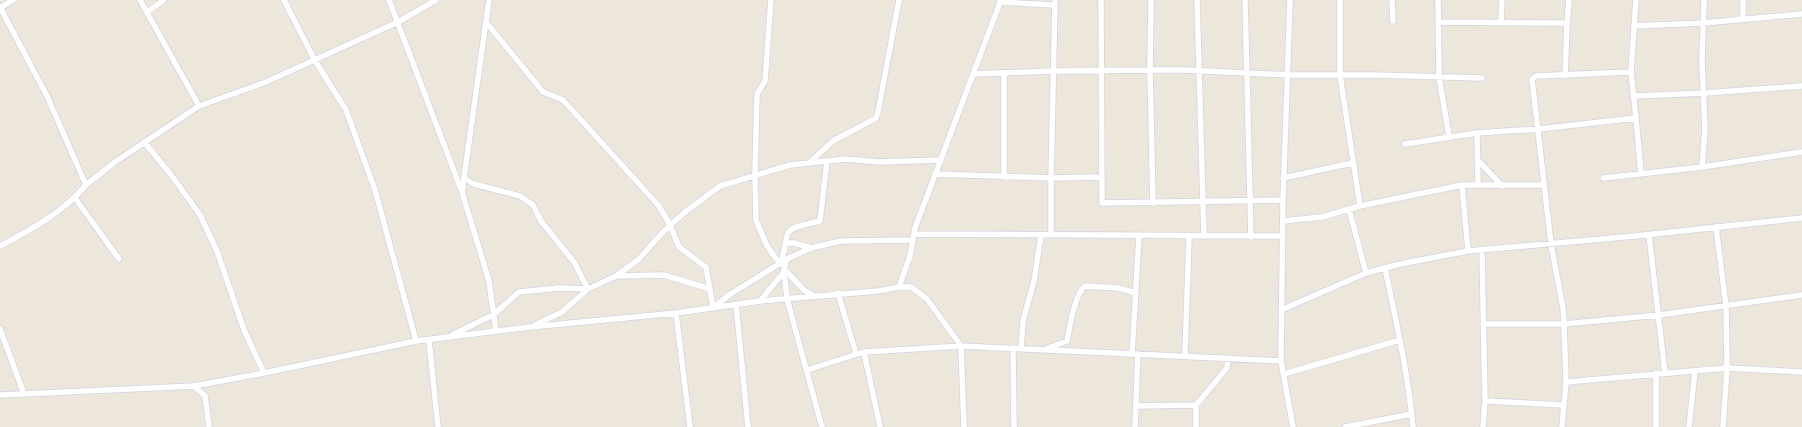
<svg xmlns="http://www.w3.org/2000/svg" width="1802" height="427" viewBox="0 0 1802 427" font-family="'Alegreya Sans',sans-serif">
<style>
.lines{fill:none;stroke-linecap:round;stroke-linejoin:round}
.minor-casing{stroke:#d1d3e4;stroke-width:7}
.minor{stroke:#fff;stroke-width:5.5}
</style>
<rect width="100%" height="100%" fill="#ede6db"/>
<g class="lines">
<defs>
<path id="minor" d="M140 0 199 106
M284 0 314 59 346 110 375 190 416 341
M389 0 462 192 489 281 496 331
M771 0 765 81 757 94 755 174 756 220 767 246 780 264
M1055 0 1051 178 1101 177
M1101 0 1102 203 1283 200
M1197 0 1204 236
M1245 0 1251 237
M1290 0 1283 200 1281 361 1293 427
M1340 0V75L1360 206
M1392 0 1393 21
M1438 0 1439 77 1449 136
M1000 2 1054 5
M0 7 47 96 86 185C64 212 30 230 0 246
M0 8 13 0
M147 12 164 0
M1743 19V0
M1501 21 1502 0
M486 22 543 92 563 100 659 206 670 225 679 247 706 267 713 308 729 295 787 259
M1439 22 1567 23 1569 0
M1634 26 1703 23 1802 14
M974 74 1053 71 1150 70 1151 0
M1565 76 1567 23
M1634 96 1705 93 1802 86
M1636 118 1631 72 1636 0
M1477 133 1478 184
M144 142 172 176 200 215 217 251 244 330 264 373
M1405 144 1477 133 1539 129 1636 118 1641 174
M1477 159 1502 186
M809 163 833 141 876 118 878 112 899 0
M1702 167 1705 129 1702 61 1704 0
M935 174 1051 178V235
M1004 177V73
M464 178 474 184 520 196 533 205 541 221 574 262 588 289
M1283 178 1352 163
M1603 178 1702 167 1802 152
M86 185 115 162 199 106 266 82 398 22 436 0
M1462 185 1468 251
M462 192 489 0
M75 198 119 259
M1153 203 1150 70H1184L1289 75H1373L1482 78
M1349 209 1366 273
M1283 221 1322 217 1360 206 1462 185H1544
M1716 227 1726 306 1727 368 1723 427
M914 234 1283 236
M1649 235 1665 373
M785 243H794L811 248
M1482 250 1485 401 1483 427
M780 264C793 228 776 231 820 221L827 161
M1385 268C1396 321 1408 373 1413 427
M784 269 804 290 814 296
M784 270 787 299 822 427
M616 276 664 275 710 289
M899 287 910 256 915 228 1001 0
M838 293 856 354
M760 301 783 273 787 259 811 248 841 241 913 240
M736 304 748 427
M1281 310 1366 273 1400 264 1468 251 1635 236 1802 218
M676 313 690 427
M1483 324H1564L1659 315 1802 295
M535 325 562 312 588 289 616 276 639 259 662 233 685 212 720 186 790 165 846 159 879 162 941 160
M0 329 24 394
M452 335 493 315 519 292 559 288 588 289
M429 340 438 427
M1013 348 1014 427
M1021 348 1023 321 1034 281 1041 235
M1048 348 1067 341C1070 326 1074 296 1085 286L1118 288 1136 293
M864 352 880 427
M1132 354 1139 236
M1185 356 1189 236
M807 370 864 352 961 346 1281 361
M1656 373V427
M1284 374 1400 340
M1566 382 1727 368 1802 372
M194 386 205 396 209 427
M0 395 194 386 264 373 416 341 530 327 676 313 760 301 878 291 899 287H911L927 299 961 346 964 427
M1485 401 1564 405
M1137 406 1196 405
M1135 427 1138 354
M1196 427V405L1227 368 1228 359
M1345 427 1412 414
M1562 427 1566 382 1564 324 1563 308 1551 244 1532 79 1536 76 1631 72
M1689 427 1695 371"/>
</defs>
<!-- minor casing -->
<use href="#minor" class="minor-casing"/>
<!-- minor -->
<use href="#minor" class="minor"/>
</g>
</svg>
